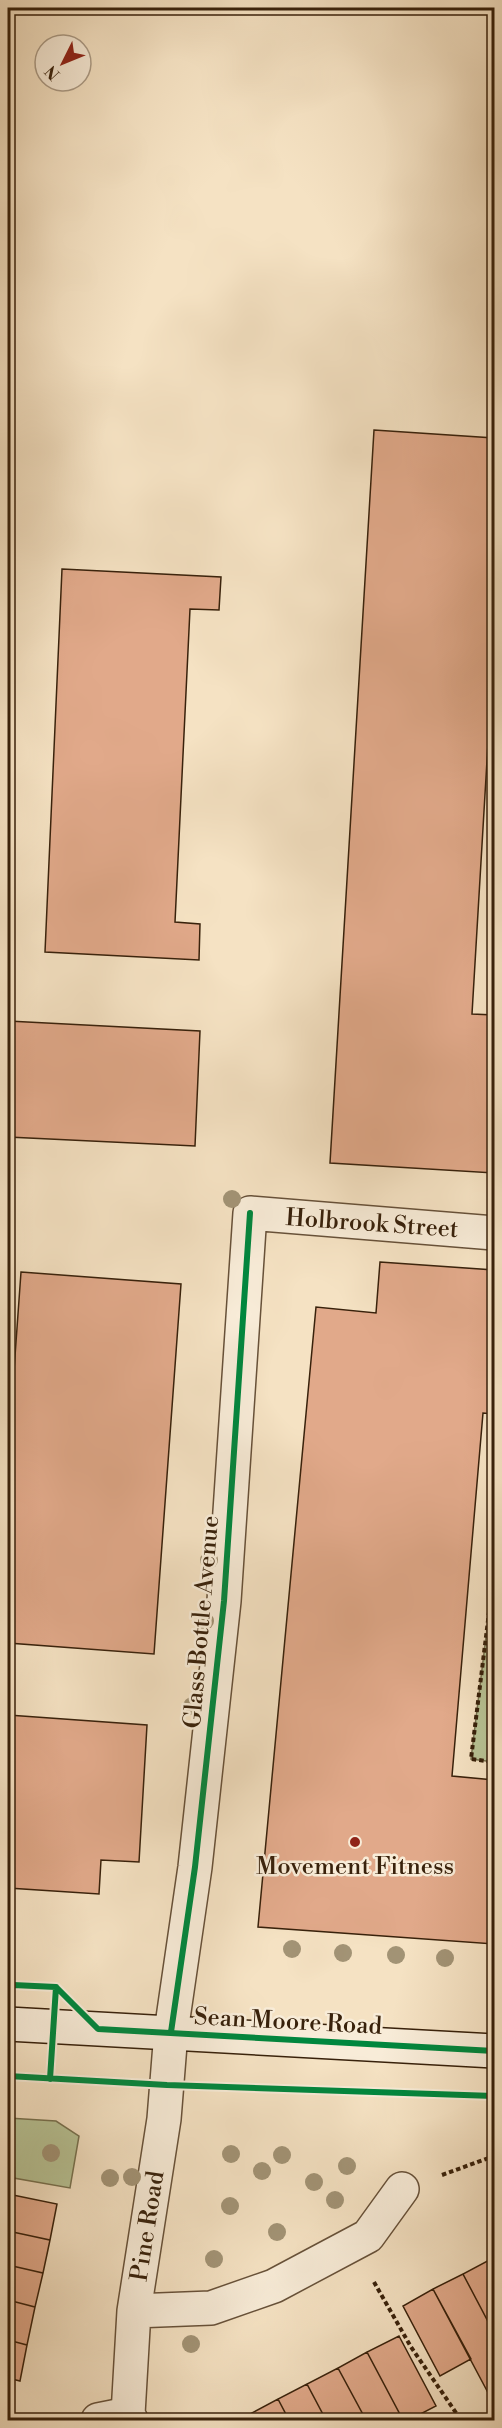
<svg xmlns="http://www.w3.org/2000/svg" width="502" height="2428" viewBox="0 0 502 2428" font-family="'Libre Bodoni',serif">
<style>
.green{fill:#b8c496;stroke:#787250;stroke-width:1.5}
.building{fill:#e1a98a;stroke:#38210b;stroke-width:1.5}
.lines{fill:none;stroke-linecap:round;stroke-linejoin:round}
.minor-casing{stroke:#675139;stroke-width:36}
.secondary-casing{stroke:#38210b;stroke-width:36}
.path{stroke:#38210b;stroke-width:4;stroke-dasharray:4.5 3;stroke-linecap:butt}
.minor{stroke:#f8ecd8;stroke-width:33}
.secondary{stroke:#f8ecd8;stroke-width:33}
.cycleway-casing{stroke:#f8ecd8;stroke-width:10}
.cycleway{stroke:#00873e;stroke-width:6}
.tree{fill:#a29375}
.poi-dot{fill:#8f2418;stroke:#f8ecd8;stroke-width:2}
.labels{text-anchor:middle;stroke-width:5;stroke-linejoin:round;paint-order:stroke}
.street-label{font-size:24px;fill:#38210b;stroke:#f8ecd8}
.poi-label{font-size:24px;fill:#38210b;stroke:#f8ecd8}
</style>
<rect width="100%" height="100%" fill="#f5e2c3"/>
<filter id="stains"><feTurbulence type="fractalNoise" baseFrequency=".00333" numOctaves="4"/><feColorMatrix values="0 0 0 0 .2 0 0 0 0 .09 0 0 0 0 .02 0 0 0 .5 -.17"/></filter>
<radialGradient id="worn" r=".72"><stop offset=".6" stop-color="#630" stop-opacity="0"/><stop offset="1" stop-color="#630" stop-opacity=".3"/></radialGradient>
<!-- green -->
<path class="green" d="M491 1596H494V1762L471 1759Z
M8 2118 56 2121 79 2136 70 2188 8 2177Z"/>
<!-- building -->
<path class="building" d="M374 430 494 438V642L472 1014 494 1015V1173L330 1163Z
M62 569 221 577 219 610 190 609 175 922 200 924 199 960 45 952Z
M8 1021 200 1031 195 1146 8 1137Z
M380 1262 494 1270V1414L483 1413 452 1776 494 1780V1944L258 1927 316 1307 376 1313Z
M21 1272 181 1284 154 1654 8 1643V1454Z
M8 1715 147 1725 139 1862 101 1860 99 1894 8 1888Z
M8 2194 57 2204 50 2240 8 2231Z
M8 2231 50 2240 43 2273 8 2265Z
M493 2258 494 2261V2333L463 2274Z
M8 2265 43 2273 35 2307 8 2300Z
M463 2274 494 2333V2404L433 2289Z
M433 2289 471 2359 440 2376 403 2306Z
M8 2300 35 2307 27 2345 8 2340Z
M399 2336 436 2406 409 2420H403L367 2352Z
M8 2340 27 2345 20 2381 8 2378Z
M367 2352 403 2420H366L338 2368Z
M338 2368 366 2420H326L307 2384Z
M307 2384 326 2420H289L278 2399Z
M278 2399 289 2420H251L248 2415Z"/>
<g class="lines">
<defs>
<path id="minor" d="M134 2311 211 2308 274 2286 368 2236 402 2189
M98 2420 128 2414
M131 2420 128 2414 134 2311 164 2119 171 2032 195 1867 224 1601 250 1213 494 1233"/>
<path id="secondary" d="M8 2024 494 2051"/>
</defs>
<!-- minor casing -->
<use href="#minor" class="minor-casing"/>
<!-- secondary casing -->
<use href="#secondary" class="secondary-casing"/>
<!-- path -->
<path class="path" d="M494 1557 491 1596H494
M491 1596 471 1759 494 1762
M442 2175 494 2156
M374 2282 411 2347 461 2420"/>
<!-- minor -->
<use href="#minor" class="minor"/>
<!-- secondary -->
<use href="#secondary" class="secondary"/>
<defs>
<path id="cycleway" d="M8 1989 13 1985 56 1987 98 2029 494 2051
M171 2032 195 1867 224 1601 250 1213
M8 2076 167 2085 494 2096
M50 2079 56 1987"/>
</defs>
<!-- cycleway casing -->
<use href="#cycleway" class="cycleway-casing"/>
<!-- cycleway -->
<use href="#cycleway" class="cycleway"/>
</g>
<!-- trees -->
<g class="tree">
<circle cx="232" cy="1199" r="9"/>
<circle cx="209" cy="1560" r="9"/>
<circle cx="205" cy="1621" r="9"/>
<circle cx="192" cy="1706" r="9"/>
<circle cx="292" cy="1949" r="9"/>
<circle cx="343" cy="1953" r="9"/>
<circle cx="396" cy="1955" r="9"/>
<circle cx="445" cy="1958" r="9"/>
<circle cx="51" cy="2153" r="9"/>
<circle cx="231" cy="2154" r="9"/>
<circle cx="282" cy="2155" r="9"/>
<circle cx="347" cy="2166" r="9"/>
<circle cx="262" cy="2171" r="9"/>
<circle cx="132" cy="2177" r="9"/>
<circle cx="110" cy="2178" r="9"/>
<circle cx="314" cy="2182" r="9"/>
<circle cx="335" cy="2200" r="9"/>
<circle cx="230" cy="2206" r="9"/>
<circle cx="277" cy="2232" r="9"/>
<circle cx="214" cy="2259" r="9"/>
<circle cx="191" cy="2344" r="9"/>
</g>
<!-- markers -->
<circle class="poi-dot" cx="355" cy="1842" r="6"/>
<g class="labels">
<!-- street labels -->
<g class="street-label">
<text transform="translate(372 1223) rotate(4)" y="8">Holbrook Street</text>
<text transform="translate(201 1622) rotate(-85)" y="8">Glass Bottle Avenue</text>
<text transform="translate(288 2021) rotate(3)" y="8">Sean Moore Road</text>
<text transform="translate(147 2226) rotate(-81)" y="8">Pine Road</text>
</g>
<!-- poi labels -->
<g class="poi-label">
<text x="355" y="1874">Movement Fitness</text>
</g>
</g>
<!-- margin -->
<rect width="502" height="2428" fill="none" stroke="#f5e2c3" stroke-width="30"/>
<rect x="9" y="9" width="484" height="2410" fill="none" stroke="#38210b" stroke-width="3"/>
<rect x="15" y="15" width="472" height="2398" fill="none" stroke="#38210b" stroke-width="1.5"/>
<!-- north arrow -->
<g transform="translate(63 63) rotate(227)"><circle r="28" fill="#f8ecd8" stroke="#ab9b86" stroke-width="1.5"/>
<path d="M0-4.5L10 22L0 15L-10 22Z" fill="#8f2418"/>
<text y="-9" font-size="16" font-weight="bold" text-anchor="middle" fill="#38210b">N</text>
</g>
<rect width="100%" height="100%" filter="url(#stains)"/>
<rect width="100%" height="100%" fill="url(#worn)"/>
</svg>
